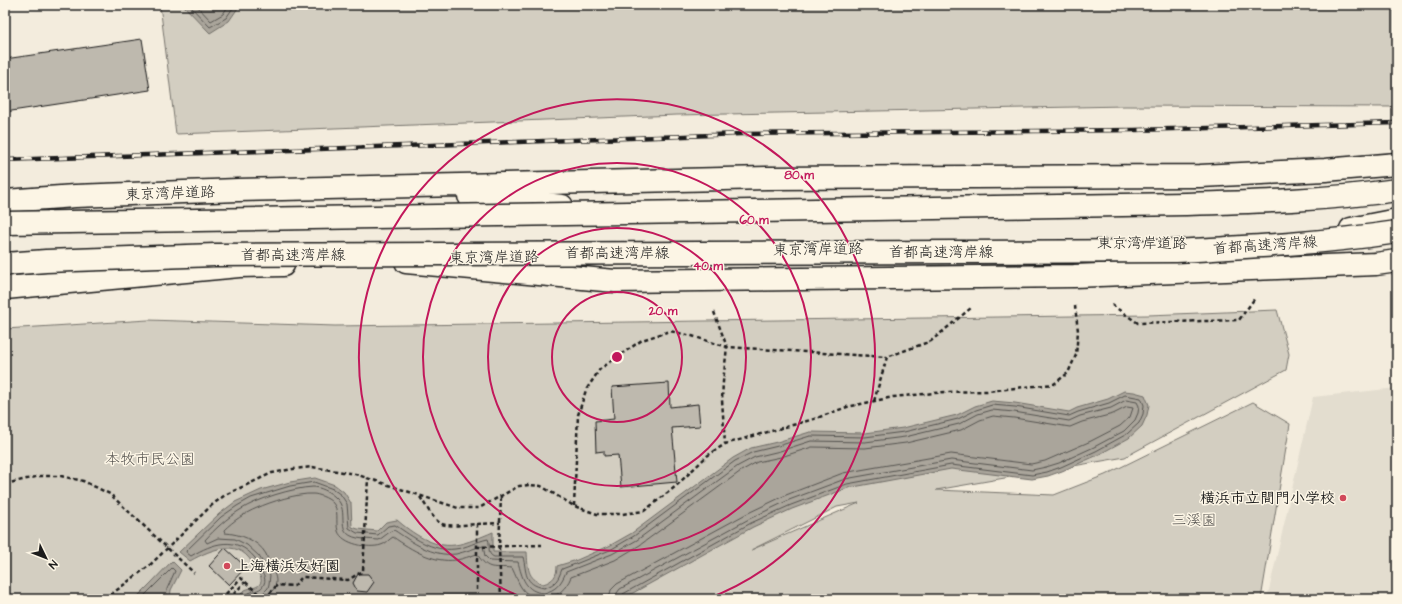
<svg xmlns="http://www.w3.org/2000/svg" width="1402" height="604" viewBox="0 0 1402 604" font-family="'Architects Daughter','Klee One',sans-serif">
<style>
.built{fill:#e3ddcf}
.green{fill:#d3cec1;stroke:#78756e;fill-rule:evenodd}
.water{fill:#aaa59b;stroke:#716e68}
.lines{fill:none;stroke-linecap:round;stroke-linejoin:round}
.shore{stroke:#55534f;stroke-width:1}
.building{fill:#beb9ae;stroke:#1c1c1c}
.highway-casing{stroke:#1c1c1c;stroke-width:25}
.path{stroke:#1c1c1c;stroke-width:2.5;stroke-dasharray:4 3;stroke-linecap:butt}
.highway{stroke:#fcf5e5;stroke-width:22}
.rail-casing{stroke:#1c1c1c;stroke-width:4.5}
.rail{stroke:#fcf5e5;stroke-width:3;stroke-dasharray:9;stroke-linecap:butt}
.highway-bridge-casing{stroke:#1c1c1c;stroke-width:25;stroke-linecap:butt}
.highway-bridge{stroke:#fcf5e5;stroke-width:22}
.ring{fill:none;stroke:#c2185b;stroke-width:2}
.poi-dot{fill:#d1495b;stroke:#fcf5e5;stroke-width:1.5}
.labels{text-anchor:middle;stroke-width:3;stroke-linejoin:round;paint-order:stroke}
.street-label{font-size:15px;fill:#1c1c1c;stroke:#fcf5e5}
.park-label{font-size:15px;fill:#53514e;stroke:#fcf5e5}
.poi-label{font-size:15px;font-weight:bold;fill:#1c1c1c;stroke:#fcf5e5;text-anchor:end}
.centre{fill:#c2185b;stroke:#fcf5e5;stroke-width:2}
.ring-label{font-size:12px;text-anchor:middle;font-weight:bold;fill:#c2185b;stroke:#fcf5e5;stroke-width:3;stroke-linejoin:round;paint-order:stroke}
</style>
<rect width="100%" height="100%" fill="#f3ecdd"/>
<filter id="ink" filterUnits="userSpaceOnUse"><feTurbulence type="fractalNoise" baseFrequency=".025" numOctaves="2"/><feDisplacementMap in="SourceGraphic" scale="8" xChannelSelector="R" yChannelSelector="G"/><feConvolveMatrix kernelMatrix="1 2 1 2 8 2 1 2 1" color-interpolation-filters="sRGB"/></filter>
<g filter="url(#ink)">
<!-- built -->
<path class="built" d="M1397 388V599H1267L1313 397Z"/>
<!-- green -->
<path class="green" d="M160 5H1397V107L1125 106 677 115 176 134Z
M1277 310 1289 354 1286 370 1125 457 936 490 1054 495 1105 475 1253 402 1290 424 1261 599H5V329L148 320 335 326 1148 315ZM859 503 751 550 837 507Z"/>
<!-- water -->
<path class="water" d="M183 5H240L229 21 210 33Z
M1124 391 1134 392 1145 395 1149 405 1147 415 1142 426 1129 438 1098 455 1062 471 1048 476 1032 479 951 469 848 488 792 509 753 527 622 599H237C240 596 242 592 245 590 251 587 258 589 261 582 262 577 257 572 255 568 241 537 213 548 190 561L179 552 219 514 235 502 261 490 290 482 315 478 335 485 344 492 351 503 352 527 358 529 377 531 386 522 397 520C412 533 433 548 455 545 468 543 481 537 493 532V552H527C528 568 527 578 543 584 553 581 557 576 557 566L577 560 609 546 632 533 733 458 751 448 777 442 810 432 865 433 903 428 957 415 975 406 992 401 1015 403 1069 412 1077 408 1108 399Z
M172 561 181 570 171 590 170 599H135L151 583Z"/>
<g class="lines">
<!-- shore -->
<path class="shore" d="M189 5 210 27 226 18 235 5
M196 5 211 21 223 14 229 5
M141 599 172 568 175 571 167 589 166 599
M242 599C244 597 247 594 249 593 255 590 261 591 264 584 267 577 261 573 259 567 257 564 257 561 255 558 236 535 213 543 191 556L187 553 186 551 221 517 237 506 251 498 290 486 314 482 333 489 341 495 347 504 349 528 357 533 378 535 388 526 395 525C413 537 432 552 455 549 466 548 477 541 488 539 491 545 486 554 494 557H523C527 572 523 584 544 588 556 584 558 580 562 569L578 563 610 550 634 536 735 461 753 452 778 446 810 436 865 437 904 432 958 419 976 410 992 405 1015 407 1069 416 1078 412 1109 403 1125 395 1141 398 1144 405 1143 414 1139 423 1127 434 1096 451 1061 467 1047 472 1032 475 951 465 847 484 791 505 751 523 623 594 620 599
M249 599 262 594 268 588 269 584 270 575 259 556 247 545 235 539 218 538 207 543 205 540C215 529 227 518 240 510 257 499 292 488 313 487 320 487 330 492 335 497 353 512 329 536 364 539 369 539 374 540 379 540L391 531 394 530C412 542 432 557 456 554 465 552 474 548 483 546L485 556 490 561 518 562C522 577 525 592 544 593 556 590 561 584 566 572L612 554 637 540 738 466 755 457 780 451 811 441 865 442 905 437 959 424 978 414 992 410 1014 412 1069 421 1080 416 1111 408 1126 400 1137 402 1139 406 1138 413 1135 420 1124 431 1094 447 1059 463 1046 467 1032 470 951 460 845 479 789 500 749 519 620 589 617 593 615 599
M265 599C280 585 278 579 269 563 268 560 267 557 266 554 258 540 240 534 225 533L224 530C233 521 245 513 257 508 270 502 298 493 313 494 318 494 328 498 332 502 340 510 335 521 338 531 342 544 369 549 381 545 386 544 389 539 393 537 412 550 433 563 456 560 463 559 470 556 477 554 489 572 493 566 512 568 520 584 520 595 541 599
M545 599C558 596 566 589 571 577L615 560 640 545 741 471 757 462 781 457 812 447 865 448 906 443 961 430 980 420 993 416 1014 418 1070 427 1082 422 1113 414 1127 407 1133 408 1130 417 1120 426 1091 441 1045 461 1031 464 951 454 843 473 786 495 746 514 617 584 611 590 609 599"/>
</g>
<!-- building -->
<path class="building" d="M142 39 150 90 5 112V59Z
M669 383 670 407 698 404 700 426 672 428 677 482 621 487 618 455 604 456V451L596 452 595 421 614 419 612 387Z
M225 548 246 567 229 585 209 566Z
M358 574H368L374 582 367 592 357 591 353 583Z"/>
<g class="lines">
<defs>
<path id="highway" d="M469 196 562 206
M5 201 75 196 238 190 767 178 1200 176 1325 170 1397 164
M1351 229 1397 220
M406 262 615 281 1074 276 1376 264 1397 261
M5 288 239 266 283 265"/>
</defs>
<!-- highway casing -->
<use href="#highway" class="highway-casing"/>
<!-- path -->
<path class="path" d="M1112 305 1138 323 1239 320 1255 298
M714 312 727 347 723 382 722 400 725 444
M874 401 887 357 931 341 971 308
M5 484 40 476H61L83 481 110 494 194 573
M420 497C426 505 431 517 440 523 447 528 468 524 477 524V547
M574 506 578 415 586 390 600 369 642 340 670 331 692 336 727 347 887 357
M477 524 500 523
M477 590V547L542 545
M105 599 150 565 212 505 225 495 272 473 293 469 312 467 355 474 458 508H479L519 486 530 485 541 486 574 506 597 514H622L644 511 675 487 707 456 725 444 814 419 847 407 893 397 945 392 987 391 1054 384 1068 373 1076 355 1078 331 1075 306
M221 599 241 578 264 599
M229 599 245 582
M265 599 277 585 294 586 302 577 348 580 363 571 368 478
M501 599 499 547 501 496"/>
<!-- highway -->
<use href="#highway" class="highway"/>
<defs>
<path id="rail" d="M5 160 741 134 1134 130 1397 123"/>
</defs>
<!-- rail casing -->
<use href="#rail" class="rail-casing"/>
<!-- rail -->
<use href="#rail" class="rail"/>
<defs>
<path id="highway-bridge" d="M5 223 1186 204C1257 202 1327 200 1397 190
M5 264 46 261 215 255 1176 251C1250 247 1324 243 1397 232"/>
</defs>
<!-- highway-bridge casing -->
<use href="#highway-bridge" class="highway-bridge-casing"/>
<!-- highway-bridge -->
<use href="#highway-bridge" class="highway-bridge"/>
</g>
</g>
<!-- distance rings -->
<g class="ring">
<circle cx="617" cy="357" r="65"/>
<circle cx="617" cy="357" r="129"/>
<circle cx="617" cy="357" r="194"/>
<path d="M527 599A258 258 0 1 1 707 599"/>
</g>
<!-- markers -->
<g class="poi-dot">
<circle cx="1343" cy="498" r="4"/>
<circle cx="227" cy="566" r="4"/>
</g>
<g class="labels">
<!-- street labels -->
<g class="street-label">
<text transform="translate(170 193) rotate(-2)" y="5">東京湾岸道路</text>
<text x="1142" y="248">東京湾岸道路</text>
<text transform="translate(1265 245) rotate(-4)" y="5">首都高速湾岸線</text>
<text transform="translate(818 249) rotate(-1)" y="5">東京湾岸道路</text>
<text x="941" y="257">首都高速湾岸線</text>
<text x="617" y="258">首都高速湾岸線</text>
<text x="293" y="260">首都高速湾岸線</text>
<text transform="translate(494 257) rotate(-1)" y="5">東京湾岸道路</text>
</g>
<!-- park labels -->
<g class="park-label">
<text x="150" y="464">本牧市民公園</text>
<text x="1194" y="525">三溪園</text>
</g>
<!-- poi labels -->
<g class="poi-label">
<text x="1335" y="503">横浜市立間門小学校</text>
<text x="235" y="571" text-anchor="start">上海横浜友好園</text>
</g>
</g>
<circle cx="617" cy="357" r="6" class="centre"/>
<g class="ring-label">
<text x="799" y="179">80 m</text>
<text x="754" y="224">60 m</text>
<text x="708" y="270">40 m</text>
<text x="663" y="315">20 m</text>
</g>
<!-- margin -->
<rect width="1402" height="604" fill="none" stroke="#fcf5e5" stroke-width="20"/>
<rect x="10" y="10" width="1382" height="584" fill="none" stroke="#1c1c1c" stroke-width="1.5" filter="url(#ink)"/>
<!-- north arrow -->
<g transform="translate(46 558) rotate(133)" stroke="#fcf5e5" stroke-width="3" paint-order="stroke">
<path d="M0-3L7 15L0 10L-7 15Z" fill="#1c1c1c"/>
<text y="-6" font-size="11" font-weight="bold" text-anchor="middle" fill="#1c1c1c">N</text>
</g>
</svg>
